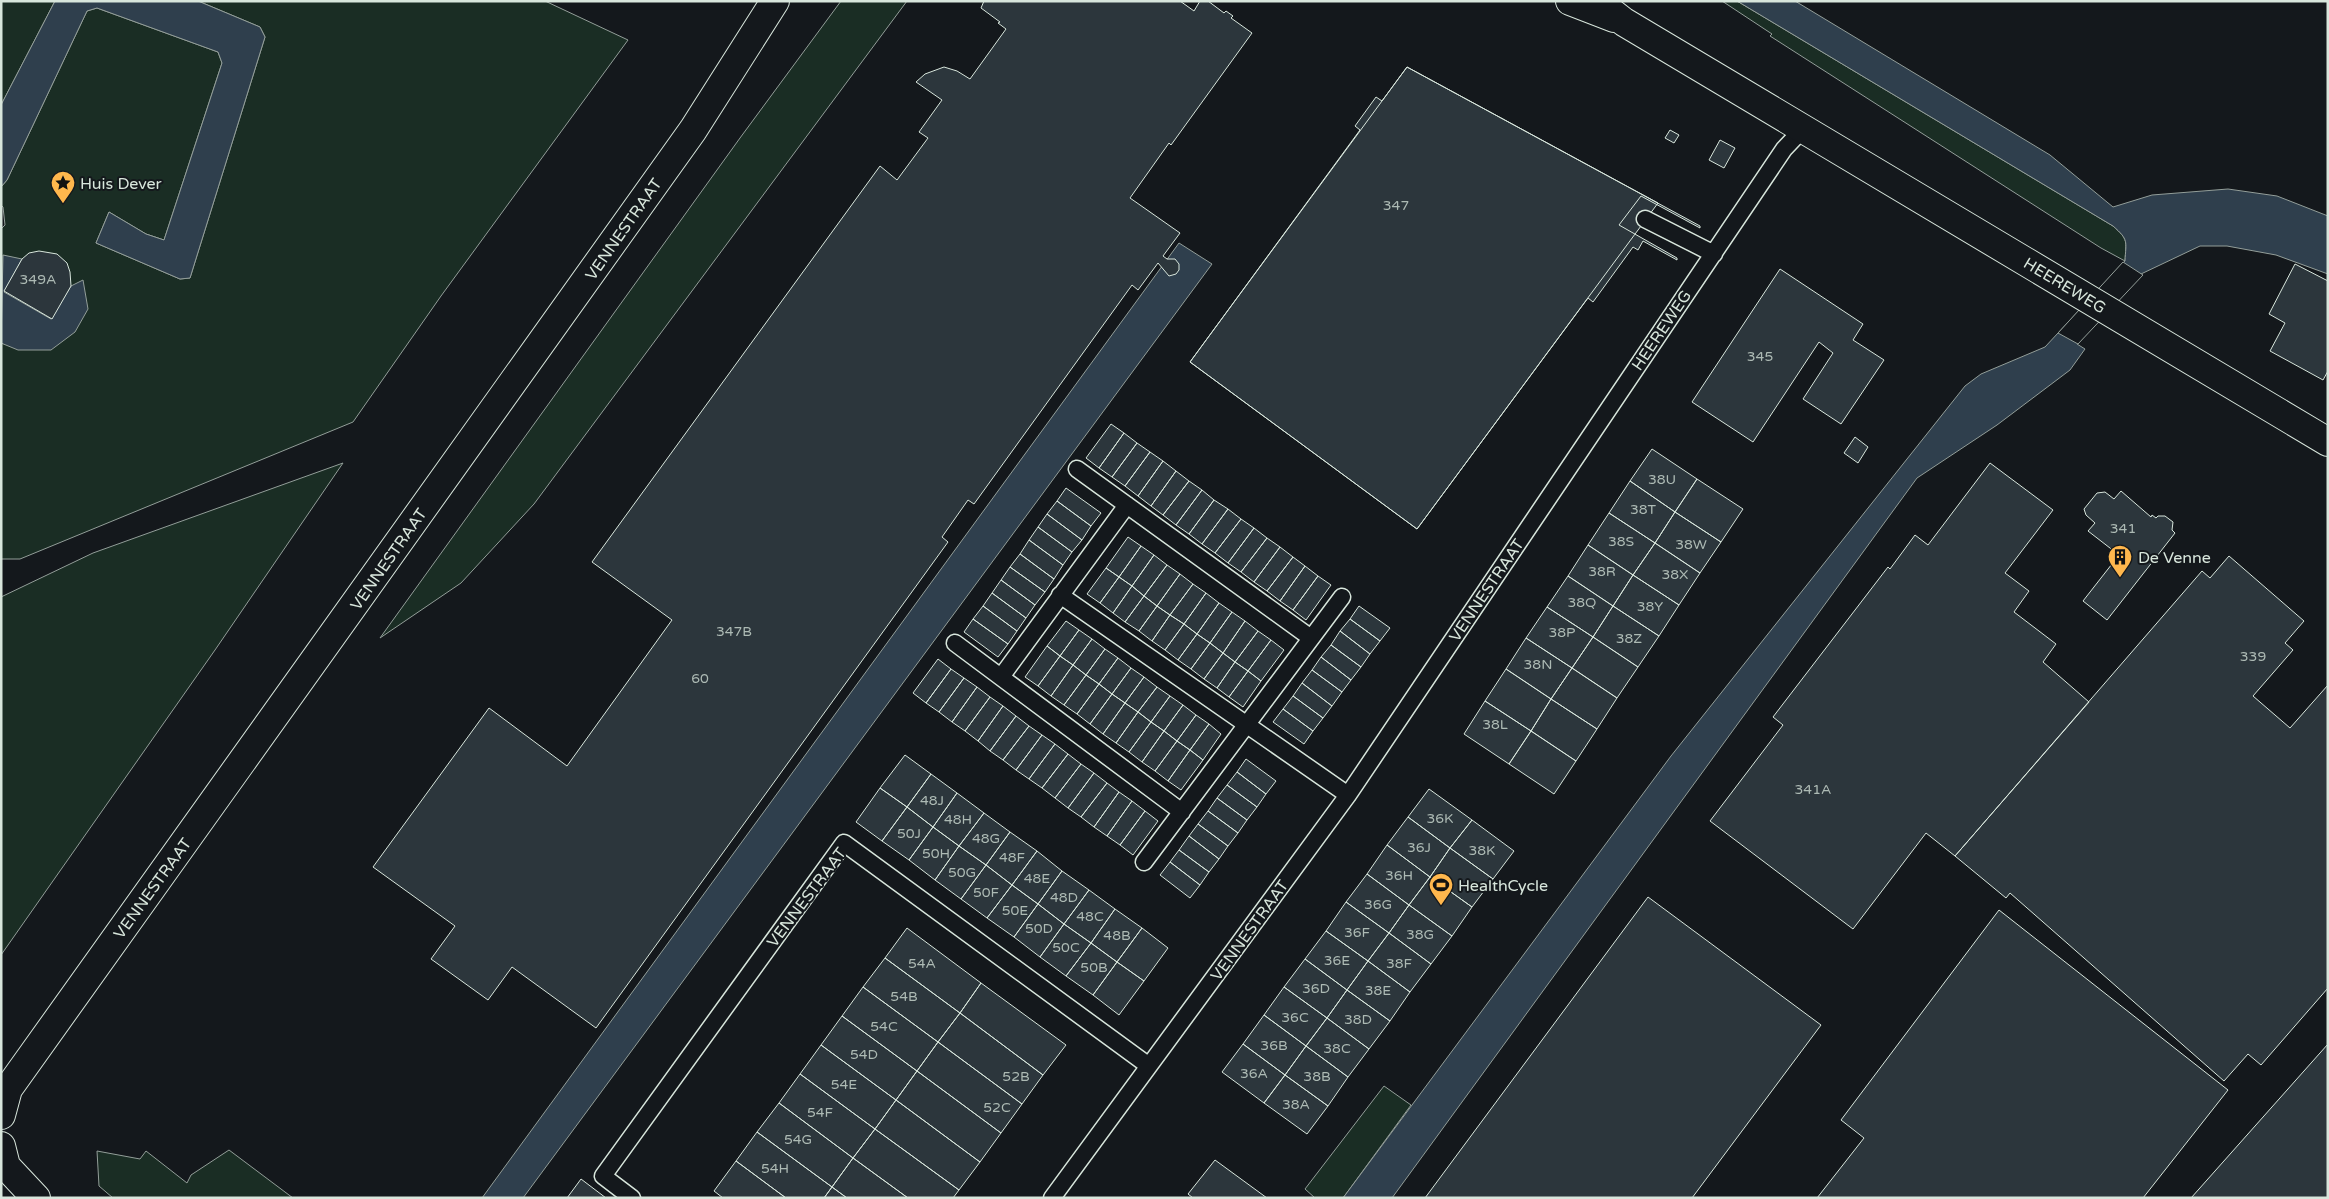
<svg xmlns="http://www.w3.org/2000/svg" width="2329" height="1199" viewBox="0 0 2329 1199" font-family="'Varela Round',sans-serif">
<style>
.green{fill:#1a2d24;stroke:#939e99}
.water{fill:#2f3f4d;stroke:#939e99}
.pier{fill:#14181c;stroke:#939e99}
.building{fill:#2c363c;stroke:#d8e6dc}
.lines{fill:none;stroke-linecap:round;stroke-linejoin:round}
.lane-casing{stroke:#d8e6dc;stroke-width:19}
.street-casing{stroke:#d8e6dc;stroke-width:30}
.primary-casing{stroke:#d8e6dc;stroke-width:30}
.lane{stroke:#14181c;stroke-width:16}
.street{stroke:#14181c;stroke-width:28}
.primary{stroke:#14181c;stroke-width:28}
.labels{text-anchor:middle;stroke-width:4;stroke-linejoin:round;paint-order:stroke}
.number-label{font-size:14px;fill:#adbab4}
.poi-label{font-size:16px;fill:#d8e6dc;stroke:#14181c;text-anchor:start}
.street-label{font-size:16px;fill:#d8e6dc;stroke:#14181c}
</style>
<rect width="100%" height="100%" fill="#14181c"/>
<!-- green -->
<path class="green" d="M1 1H55L1 105Z
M198 1H545L628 40 441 296 353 422 20 559H1V229L5 225 3 207 1 205V187L7 180 87 11 97 8 218 52 222 63 164 240 146 234 109 212 96 243 180 279 190 278 265 37 260 27Z
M841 1H907L534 504 461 583 380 638 740 138Z
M1722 1H1737L2113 226C2129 240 2126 241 2125 261L2101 248 1770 36 1772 34Z
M343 463 215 650 1 955V597L93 553Z
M1384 1086 1411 1105 1343 1198H1315L1305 1189Z
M229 1150 293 1198H113L99 1186 97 1151 140 1159 146 1151 187 1183 191 1175Z"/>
<!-- water -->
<path class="water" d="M55 1H198L260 27 265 37 190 278 180 279 96 243 109 212 146 234 164 240 222 63 218 52 97 8 87 11 7 180 1 187V105Z
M1737 1H1795L2050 155 2113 207 2152 195 2228 189 2277 196 2328 216V274L2276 255 2227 246H2200L2141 274 2077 344 2085 349 2070 370 1997 425 1917 478 1392 1198H1343L1671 756 1965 386 1981 374 2045 347 2125 261C2126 241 2129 240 2113 226Z
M1179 243 1212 264 523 1198H482Z
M3 255 22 259 4 292 51 319 71 286 83 280 88 309 75 332 51 350H18L1 343Z"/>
<!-- pier -->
<path class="pier" d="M2123 262 2143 275 2078 344 2058 333Z"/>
<!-- building -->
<path class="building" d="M984 1H1180L1194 11 1200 1H1208L1224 13 1226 11 1233 16 1231 18 1252 33 1171 145 1169 143 1130 198 1180 233 1163 256 1167 259H1175L1179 264V270L1176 274 1169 276 1158 263 1138 290 1132 285 974 504 968 500 942 537 948 542 596 1028 512 967 488 1000 431 959 455 926 373 867 489 708 567 766 672 620 592 562 880 166 897 180 928 138 919 132 942 100 916 82 925 74 944 67 957 71 970 79 1006 29 998 23 1000 22 981 8Z
M1407 67 1700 226V228L1641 196 1619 225 1677 258V260L1643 241 1638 250 1633 247 1593 302 1588 298 1417 529 1190 362 1360 130 1355 126 1376 97 1382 101Z
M1407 67 1658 203 1417 529 1190 362Z
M1670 130 1679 135 1674 143 1665 138Z
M1720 140 1735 148 1724 168 1709 160Z
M39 251 57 254 67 263 70 272 71 286 52 319 4 291 22 259 29 253Z
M2295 264 2328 281V371L2323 380 2270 351 2285 323 2269 314Z
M1780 269 1863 324 1853 340 1884 360 1841 424 1803 399 1833 353 1819 342 1753 442 1692 402Z
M1111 424 1124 433 1099 468 1086 458Z
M1124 433 1137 443 1112 477 1099 468Z
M1855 437 1868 447 1858 463 1844 453Z
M1137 443 1150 452 1125 486 1112 477Z
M1652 449 1697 479 1675 512 1630 481Z
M1150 452 1163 461 1138 496 1125 486Z
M1163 461 1176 471 1151 506 1138 496Z
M1990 463 2053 510 2005 573 2029 591 2014 612 2056 644 2043 662 2089 702 1955 856 1926 833 1853 929 1710 821 1783 725 1773 717 1888 567 1890 569 1915 535 1928 545Z
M1176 471 1189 481 1163 515 1151 506Z
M1697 479 1743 509 1721 542 1675 512Z
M1189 481 1202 490 1176 525 1163 515Z
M1630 481 1675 512 1655 543 1609 513Z
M1066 488 1101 513 1091 526 1057 501Z
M1202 490 1214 500 1189 534 1176 525Z
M2121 491 2151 517 2152 515 2156 518 2158 516H2165L2173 522 2172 530 2175 533 2107 620 2083 601 2119 555 2088 531 2095 523 2086 515 2084 509 2097 493 2105 492 2114 499Z
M1214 500 1228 509 1202 544 1189 534Z
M1057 501 1091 526 1082 540 1047 514Z
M1228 509 1241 519 1215 553 1202 544Z
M1675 512 1721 542 1700 573 1655 543Z
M1609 513 1655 543 1633 575 1588 545Z
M1047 514 1082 540 1072 552 1038 527Z
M1241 519 1254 528 1228 563 1215 553Z
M1038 527 1072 552 1063 565 1029 540Z
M1254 528 1267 538 1241 572 1228 563Z
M1128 537 1141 546 1119 577 1106 568Z
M1267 538 1280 547 1254 582 1241 572Z
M1029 540 1063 565 1054 579 1020 554Z
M1655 543 1700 573 1679 605 1633 575Z
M1588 545 1633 575 1613 606 1568 576Z
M1141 546 1154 555 1132 586 1119 577Z
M1280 547 1293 557 1267 591 1254 582Z
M1020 554 1054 579 1045 592 1010 567Z
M1154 555 1167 565 1144 596 1132 586Z
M2229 556 2304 621 2285 643 2293 650 2253 696 2290 728 2328 685V988L2261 1065 2248 1054 2224 1081 2010 893 2006 898 1955 856 2202 571 2210 578Z
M1293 557 1305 566 1280 601 1267 591Z
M1167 565 1180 574 1157 606 1144 596Z
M1305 566 1318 576 1293 610 1280 601Z
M1010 567 1045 592 1035 605 1001 580Z
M1106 568 1119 577 1100 603 1087 594Z
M1180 574 1193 584 1170 615 1157 606Z
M1633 575 1679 605 1659 636 1613 606Z
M1318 576 1331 585 1306 620 1293 610Z
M1568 576 1613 606 1593 637 1547 607Z
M1119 577 1132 586 1113 613 1100 603Z
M1001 580 1035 605 1026 618 992 593Z
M1193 584 1206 593 1184 624 1170 615Z
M1132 586 1144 596 1125 622 1113 613Z
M992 593 1026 618 1017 631 983 606Z
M1206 593 1219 603 1197 634 1184 624Z
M1144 596 1157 606 1139 631 1125 622Z
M1219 603 1232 612 1210 643 1197 634Z
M983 606 1017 631 1008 644 973 619Z
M1157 606 1170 615 1152 641 1139 631Z
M1359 606 1390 628 1380 641 1350 619Z
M1613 606 1659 636 1638 667 1593 637Z
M1547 607 1593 637 1572 668 1526 638Z
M1232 612 1245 621 1223 653 1210 643Z
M1170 615 1184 624 1165 650 1152 641Z
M973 619 1008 644 998 657 964 632Z
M1350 619 1380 641 1370 654 1340 631Z
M1066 621 1079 630 1060 656 1047 646Z
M1245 621 1258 631 1235 662 1223 653Z
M1184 624 1197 634 1178 660 1165 650Z
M1079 630 1092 639 1073 665 1060 656Z
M1258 631 1271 640 1248 671 1235 662Z
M1340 631 1370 654 1361 667 1331 645Z
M1197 634 1210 643 1191 669 1178 660Z
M1593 637 1638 667 1617 698 1572 668Z
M1526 638 1572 668 1551 699 1506 669Z
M1092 639 1105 649 1086 675 1073 665Z
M1271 640 1284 650 1261 681 1248 671Z
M1210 643 1223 653 1204 679 1191 669Z
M1331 645 1361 667 1351 680 1321 657Z
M1047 646 1060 656 1038 686 1025 677Z
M1105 649 1118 658 1099 684 1086 675Z
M1223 653 1235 662 1217 688 1204 679Z
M1060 656 1073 665 1051 696 1038 686Z
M1321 657 1351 680 1342 692 1312 670Z
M1118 658 1131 668 1112 694 1099 684Z
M938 659 951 669 926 703 913 693Z
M1235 662 1248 671 1229 697 1217 688Z
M1073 665 1086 675 1064 705 1051 696Z
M1131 668 1144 677 1125 703 1112 694Z
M1572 668 1617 698 1597 729 1551 699Z
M951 669 964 678 939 712 926 703Z
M1506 669 1551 699 1531 731 1485 701Z
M1312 670 1342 692 1332 706 1302 683Z
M1248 671 1261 681 1243 707 1229 697Z
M1086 675 1099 684 1077 714 1064 705Z
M1144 677 1157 687 1138 712 1125 703Z
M964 678 977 687 952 722 939 712Z
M1302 683 1332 706 1323 718 1293 696Z
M1099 684 1112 694 1090 724 1077 714Z
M977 687 990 697 965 731 952 722Z
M1157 687 1170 696 1151 722 1138 712Z
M1112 694 1125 703 1103 734 1090 724Z
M1170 696 1183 705 1164 731 1151 722Z
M1293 696 1323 718 1313 731 1283 709Z
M990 697 1003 706 978 741 965 731Z
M1551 699 1597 729 1576 761 1531 731Z
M1485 701 1531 731 1509 764 1464 734Z
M1125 703 1138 712 1116 743 1103 734Z
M1183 705 1196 715 1177 741 1164 731Z
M1003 706 1016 716 990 751 978 741Z
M1283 709 1313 731 1304 744 1273 722Z
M1138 712 1151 722 1129 752 1116 743Z
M1196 715 1209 724 1190 750 1177 741Z
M1016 716 1029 726 1003 760 990 751Z
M1151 722 1164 731 1142 762 1129 752Z
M1209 724 1221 734 1203 760 1190 750Z
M1029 726 1042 735 1016 770 1003 760Z
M1164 731 1177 741 1155 771 1142 762Z
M1531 731 1576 761 1554 794 1509 764Z
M1042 735 1055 744 1029 779 1016 770Z
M1177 741 1190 750 1168 781 1155 771Z
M1055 744 1068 754 1042 788 1029 779Z
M1190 750 1203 760 1181 790 1168 781Z
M1068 754 1081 764 1055 798 1042 788Z
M905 755 931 774 907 807 880 788Z
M1246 759 1276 781 1266 794 1237 772Z
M1081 764 1094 773 1068 808 1055 798Z
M1237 772 1266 794 1257 807 1227 785Z
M1094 773 1107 783 1081 817 1068 808Z
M931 774 957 793 933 827 907 807Z
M1107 783 1119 792 1094 827 1081 817Z
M1227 785 1257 807 1247 820 1217 798Z
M880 788 907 807 882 841 856 822Z
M1429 789 1472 820 1450 848 1408 817Z
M1119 792 1132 801 1107 836 1094 827Z
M957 793 984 813 959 846 933 827Z
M1217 798 1247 820 1238 833 1208 811Z
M1132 801 1145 811 1120 845 1107 836Z
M907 807 933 827 909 860 882 841Z
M1145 811 1158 821 1133 855 1120 845Z
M1208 811 1238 833 1228 846 1198 824Z
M984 813 1010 832 986 865 959 846Z
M1408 817 1450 848 1430 877 1387 845Z
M1472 820 1514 851 1493 879 1450 848Z
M1198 824 1228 846 1219 859 1189 836Z
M933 827 959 846 935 880 909 860Z
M1010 832 1037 851 1012 885 986 865Z
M1189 836 1219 859 1209 872 1179 850Z
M1387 845 1430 877 1409 905 1367 874Z
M959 846 986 865 961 899 935 880Z
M1450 848 1493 879 1472 907 1430 877Z
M1179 850 1209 872 1200 885 1170 862Z
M1037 851 1062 871 1038 904 1012 885Z
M1170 862 1200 885 1190 898 1160 875Z
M986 865 1012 885 987 918 961 899Z
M1062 871 1089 890 1064 924 1038 904Z
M1367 874 1409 905 1389 933 1346 902Z
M1430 877 1472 907 1452 936 1409 905Z
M1012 885 1038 904 1014 937 987 918Z
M1089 890 1115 909 1091 943 1064 924Z
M1648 897 1821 1025 1692 1198H1425Z
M1346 902 1389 933 1368 961 1326 931Z
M1038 904 1064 924 1040 957 1014 937Z
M1409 905 1452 936 1431 964 1389 933Z
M1115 909 1142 928 1117 962 1091 943Z
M1999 910 2228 1090 2143 1198H1817L1864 1138 1841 1120Z
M1064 924 1091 943 1066 976 1040 957Z
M907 928 981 983 960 1013 885 958Z
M1142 928 1168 948 1144 981 1117 962Z
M1326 931 1368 961 1347 990 1305 959Z
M1389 933 1431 964 1410 992 1368 961Z
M1091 943 1117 962 1093 995 1066 976Z
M885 958 960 1013 938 1042 863 987Z
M1305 959 1347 990 1327 1018 1284 987Z
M1368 961 1410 992 1390 1021 1347 990Z
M1117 962 1144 981 1119 1015 1093 995Z
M981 983 1066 1045 1043 1075 960 1013Z
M863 987 938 1042 917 1071 842 1016Z
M1284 987 1327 1018 1306 1046 1264 1015Z
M1347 990 1390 1021 1369 1049 1327 1018Z
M960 1013 1043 1075 1022 1104 938 1042Z
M1264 1015 1306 1046 1285 1075 1243 1044Z
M842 1016 917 1071 896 1100 821 1045Z
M1327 1018 1369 1049 1348 1077 1306 1046Z
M938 1042 1022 1104 1001 1133 917 1071Z
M1243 1044 1285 1075 1264 1103 1222 1072Z
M2328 1044V1198H2191Z
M821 1045 896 1100 875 1129 800 1074Z
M1306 1046 1348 1077 1328 1106 1285 1075Z
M917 1071 1001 1133 980 1162 896 1100Z
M800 1074 875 1129 853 1158 779 1103Z
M1285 1075 1328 1106 1307 1134 1264 1103Z
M896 1100 980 1162 959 1190 875 1129Z
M779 1103 853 1158 832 1187 757 1132Z
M875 1129 959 1190 953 1198H908L853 1158Z
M757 1132 832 1187 824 1198H786L736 1161Z
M853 1158 908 1198H847L832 1187Z
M1215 1160 1267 1198H1193L1188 1194Z
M736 1161 786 1198H723L714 1191Z
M581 1179 606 1198H567Z
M832 1187 847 1198H824Z"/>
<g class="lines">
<defs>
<path id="lane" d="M1645 219 1714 254
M1077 469 1311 638
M1060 595 1348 795
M955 643 1182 812
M1001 677 1127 505
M1144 862 1342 597
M632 1198 603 1176 844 843 1149 1066
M1052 1198 1348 795 1784 149 1803 129"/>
<path id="street" d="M1 1115 8 1089 693 130 775 1
M1 1146 6 1166 36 1198"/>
<path id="primary" d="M1570 1 1614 18
M1597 1 1624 22 2328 442"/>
</defs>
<!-- lane casing -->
<use href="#lane" class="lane-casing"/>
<!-- street casing -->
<use href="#street" class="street-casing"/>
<!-- primary casing -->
<use href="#primary" class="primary-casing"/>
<!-- lane -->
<use href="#lane" class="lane"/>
<!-- street -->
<use href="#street" class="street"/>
<!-- primary -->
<use href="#primary" class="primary"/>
</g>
<!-- icons -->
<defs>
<symbol id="sight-pin" viewBox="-11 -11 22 30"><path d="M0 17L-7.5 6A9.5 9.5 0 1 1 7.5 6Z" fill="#ffb74d" stroke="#14181c"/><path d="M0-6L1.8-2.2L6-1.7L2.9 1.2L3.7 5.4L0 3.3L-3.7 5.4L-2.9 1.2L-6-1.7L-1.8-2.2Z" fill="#111"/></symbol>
<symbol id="building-pin" viewBox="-11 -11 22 30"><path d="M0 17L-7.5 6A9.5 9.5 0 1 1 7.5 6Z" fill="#ffb74d" stroke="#14181c"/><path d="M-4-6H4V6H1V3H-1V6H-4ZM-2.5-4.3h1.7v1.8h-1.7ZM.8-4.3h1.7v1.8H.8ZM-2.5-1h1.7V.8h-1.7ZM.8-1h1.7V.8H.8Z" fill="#111"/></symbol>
<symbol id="stadium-pin" viewBox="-11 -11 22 30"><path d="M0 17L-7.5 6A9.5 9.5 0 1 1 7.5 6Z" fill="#ffb74d" stroke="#14181c"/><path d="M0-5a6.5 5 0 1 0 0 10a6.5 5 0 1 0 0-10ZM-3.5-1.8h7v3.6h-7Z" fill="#111"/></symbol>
</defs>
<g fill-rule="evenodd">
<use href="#sight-pin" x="49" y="169" width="28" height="38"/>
<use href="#building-pin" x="2106" y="543" width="28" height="38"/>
<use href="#stadium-pin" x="1427" y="871" width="28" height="38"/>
</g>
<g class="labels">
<!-- number labels -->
<g class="number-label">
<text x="1396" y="210">347</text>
<text x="38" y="284">349A</text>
<text x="1760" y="361">345</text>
<text x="1662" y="484">38U</text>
<text x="1643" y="514">38T</text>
<text x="2123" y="533">341</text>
<text x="1621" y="546">38S</text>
<text x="1691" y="549">38W</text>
<text x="1602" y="576">38R</text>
<text x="1675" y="579">38X</text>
<text x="1582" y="607">38Q</text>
<text x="1650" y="611">38Y</text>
<text x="734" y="636">347B</text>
<text x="1562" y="637">38P</text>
<text x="1629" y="643">38Z</text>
<text x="2253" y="661">339</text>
<text x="1538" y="669">38N</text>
<text x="700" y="683">60</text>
<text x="1495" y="729">38L</text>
<text x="1813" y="794">341A</text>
<text x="932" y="805">48J</text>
<text x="1440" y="823">36K</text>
<text x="958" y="824">48H</text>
<text x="909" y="838">50J</text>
<text x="986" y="843">48G</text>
<text x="1419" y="852">36J</text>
<text x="1482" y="855">38K</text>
<text x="936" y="858">50H</text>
<text x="1012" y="862">48F</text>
<text x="962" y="877">50G</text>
<text x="1399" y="880">36H</text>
<text x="1037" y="883">48E</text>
<text x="986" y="897">50F</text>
<text x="1064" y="902">48D</text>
<text x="1378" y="909">36G</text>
<text x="1015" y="915">50E</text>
<text x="1090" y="921">48C</text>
<text x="1039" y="933">50D</text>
<text x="1357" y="937">36F</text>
<text x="1420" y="939">38G</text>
<text x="1117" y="940">48B</text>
<text x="1066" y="952">50C</text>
<text x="1337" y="965">36E</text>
<text x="922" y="968">54A</text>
<text x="1399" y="968">38F</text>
<text x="1094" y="972">50B</text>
<text x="1316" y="993">36D</text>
<text x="1378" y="995">38E</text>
<text x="904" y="1001">54B</text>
<text x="1295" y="1022">36C</text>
<text x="1358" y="1024">38D</text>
<text x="884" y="1031">54C</text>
<text x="1274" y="1050">36B</text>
<text x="1337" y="1053">38C</text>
<text x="864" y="1059">54D</text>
<text x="1254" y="1078">36A</text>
<text x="1016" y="1081">52B</text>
<text x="1317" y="1081">38B</text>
<text x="844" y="1089">54E</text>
<text x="1296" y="1109">38A</text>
<text x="997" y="1112">52C</text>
<text x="820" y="1117">54F</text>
<text x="798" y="1144">54G</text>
<text x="775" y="1173">54H</text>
</g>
<!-- poi labels -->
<g class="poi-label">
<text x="80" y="189">Huis Dever</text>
<text x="2138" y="563">De Venne</text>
<text x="1458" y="891">HealthCycle</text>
</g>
<!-- street labels -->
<g class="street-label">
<text transform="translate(623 229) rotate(-55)" y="6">VENNESTRAAT</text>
<text transform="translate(2065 285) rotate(31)" y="6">HEEREWEG</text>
<text transform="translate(1661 330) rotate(-56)" y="6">HEEREWEG</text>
<text transform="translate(388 559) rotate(-55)" y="6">VENNESTRAAT</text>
<text transform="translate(1486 590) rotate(-56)" y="6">VENNESTRAAT</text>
<text transform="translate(152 888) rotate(-54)" y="6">VENNESTRAAT</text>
<text transform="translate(806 897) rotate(-53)" y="6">VENNESTRAAT</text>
<text transform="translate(1249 930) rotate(-54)" y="6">VENNESTRAAT</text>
</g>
</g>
<!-- border -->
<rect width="2329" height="1199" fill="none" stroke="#d8e6dc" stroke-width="5"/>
</svg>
